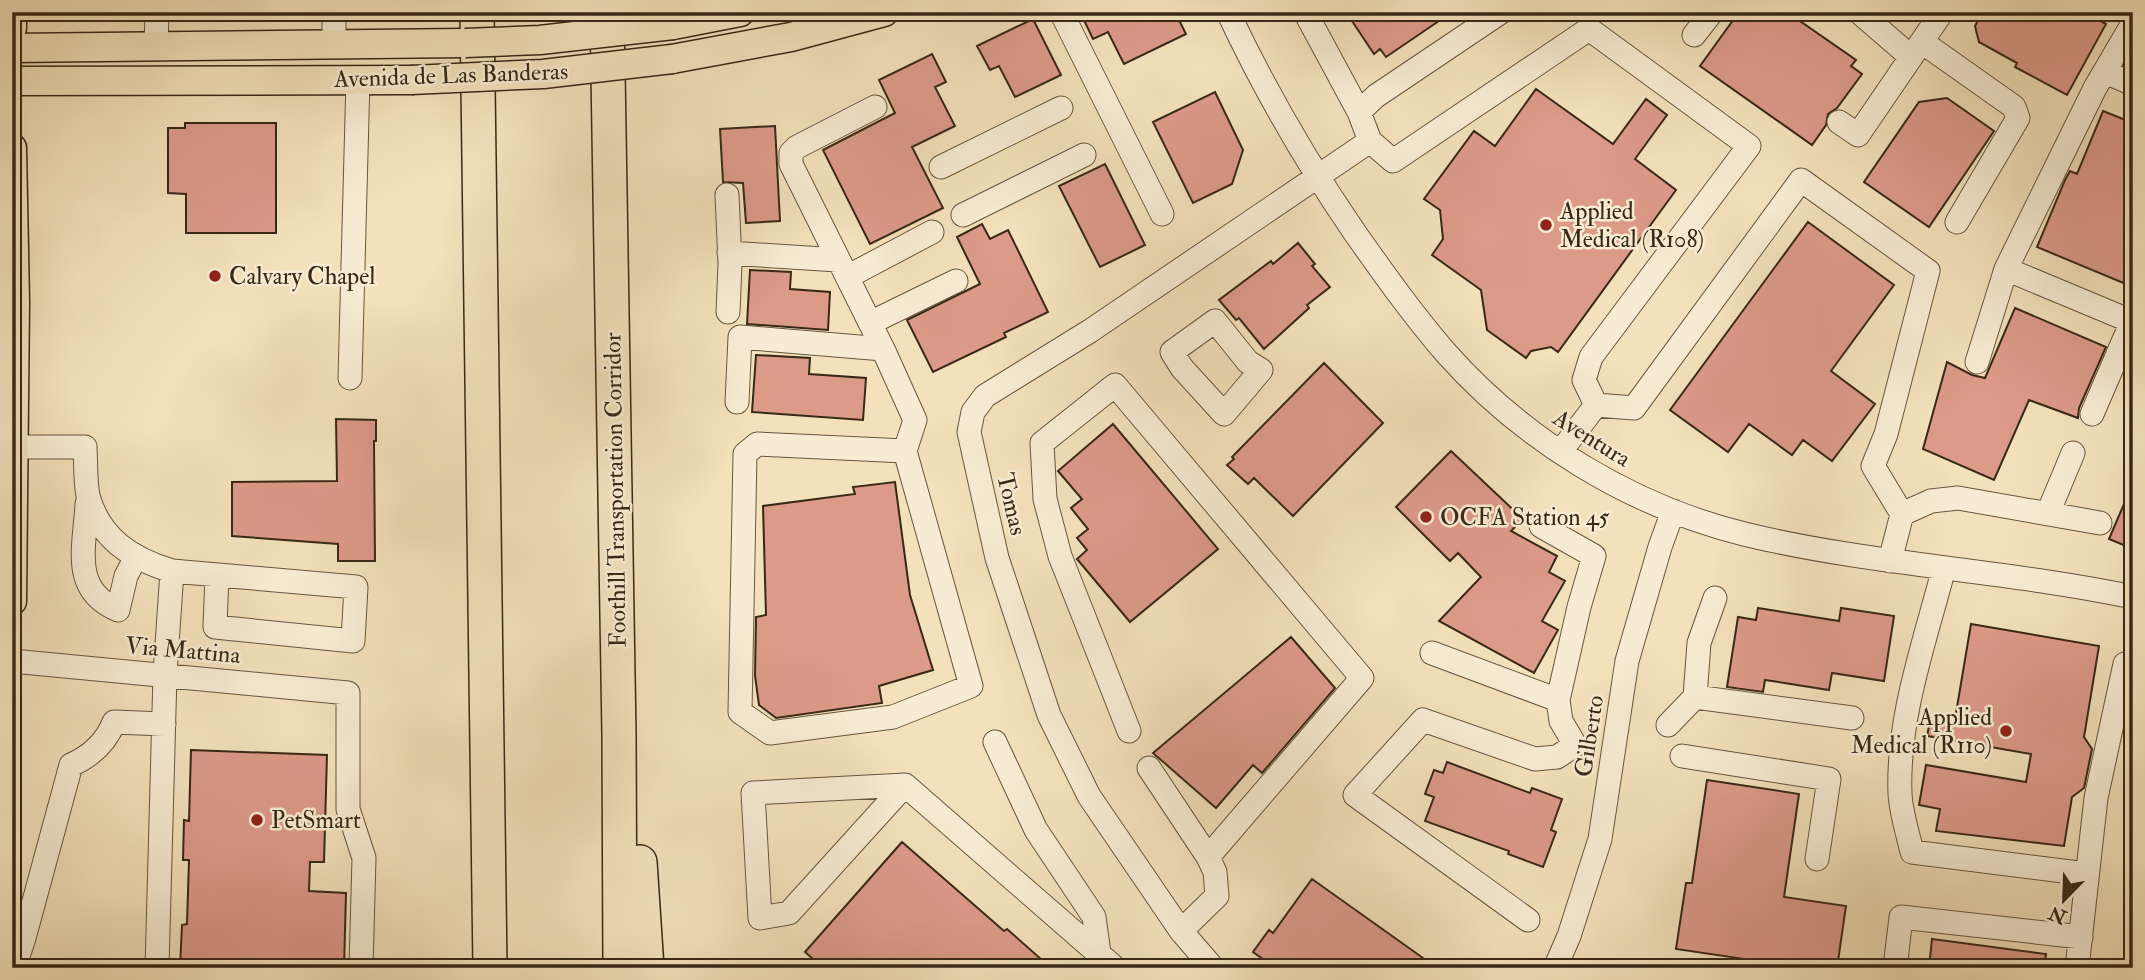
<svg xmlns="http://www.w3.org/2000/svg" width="2145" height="980" viewBox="0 0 2145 980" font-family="'IM FELL Double Pica',serif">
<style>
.building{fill:#dc9a89;stroke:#382816;stroke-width:2}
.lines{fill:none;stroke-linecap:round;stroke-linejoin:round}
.minor-casing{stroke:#67563f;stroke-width:25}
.major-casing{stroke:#382816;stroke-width:31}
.highway-casing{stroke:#382816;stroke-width:36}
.minor{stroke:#f7ecd3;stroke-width:23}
.major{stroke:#f3e1bb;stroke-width:28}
.highway{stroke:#f3e1bb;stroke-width:33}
.major-bridge-casing{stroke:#382816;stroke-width:31;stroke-linecap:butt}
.major-bridge{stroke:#f3e1bb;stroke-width:28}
.poi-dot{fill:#8f2418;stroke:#f7ecd3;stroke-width:2.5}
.labels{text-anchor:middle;stroke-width:5;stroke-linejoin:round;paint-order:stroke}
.street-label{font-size:24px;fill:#382816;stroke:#f7ecd3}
.poi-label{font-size:24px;fill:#382816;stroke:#f7ecd3;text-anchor:start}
</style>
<rect width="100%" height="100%" fill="#f3e1bb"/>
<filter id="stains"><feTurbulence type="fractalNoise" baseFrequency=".00286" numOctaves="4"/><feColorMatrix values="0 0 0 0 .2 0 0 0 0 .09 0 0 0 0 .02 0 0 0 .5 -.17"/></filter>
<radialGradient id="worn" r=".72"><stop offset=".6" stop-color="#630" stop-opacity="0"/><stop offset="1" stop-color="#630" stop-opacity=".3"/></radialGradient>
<!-- building -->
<path class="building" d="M1080 12H1175L1186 34 1124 64 1108 32 1093 39Z
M1346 12H1452L1386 57 1380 49 1374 54Z
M1739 12H1807L1800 21 1856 60 1851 66 1862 74 1837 108 1828 114 1826 125 1812 145 1700 66Z
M1982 12H2084L2106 24 2067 95 2015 67 2017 63 1979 42 1975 26Z
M1033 19 1061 75 1015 97 999 66 990 70 977 46Z
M932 54 946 82 935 87 955 126 912 147 943 208 870 244 823 150 895 113 879 80Z
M1536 89 1613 144 1646 99 1667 115 1635 159 1676 190 1558 352 1551 347 1531 351 1526 358 1487 330 1481 290 1432 255 1443 239 1440 210 1424 199 1474 131 1495 146Z
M1215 92 1243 150 1232 184 1193 203 1153 122Z
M1947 98 1994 131 1929 227 1864 182 1919 102Z
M2103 111 2133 123V287L2037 247 2065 180 2070 171 2077 174Z
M185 123H276V233H186V194L168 193V128H185Z
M775 126 780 221 746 223 743 183 723 182 720 129Z
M1105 164 1145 245 1100 267 1059 186Z
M1808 222 1894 285 1831 371 1875 404 1832 461 1803 440 1792 455 1749 424 1728 452 1670 410Z
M982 224 990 239 1008 230 1048 312 1004 333 1006 337 933 372 907 320 980 284 957 237Z
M1298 243 1315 264 1312 266 1330 287 1307 305 1309 308 1264 349 1239 318 1236 320 1219 300 1271 261 1273 264Z
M750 270 791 272 790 289 830 292 828 330 747 324Z
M2015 308 2106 347 2079 408 2078 418 2029 400 1994 480 1923 449 1947 362 1972 375 1985 378Z
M756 355 810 358 809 374 866 378 863 420 752 412Z
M1324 363 1383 423 1293 516 1254 478 1248 484 1227 465 1234 459 1232 457Z
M336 419 376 420V441H374L375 561H338V544L232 536V482L337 481Z
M1113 424 1218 549 1130 622 1077 559 1087 550 1077 538 1088 529 1071 508 1082 499 1058 471Z
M1451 451 1523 519 1511 531 1557 556 1549 572 1565 581 1542 621 1558 630 1534 673 1439 621 1481 577 1458 553 1450 561 1396 507Z
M895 482 910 595 933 670 879 686 882 703 776 718 759 705 755 676 756 617 766 615 763 506 855 494 853 487Z
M2133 483V549L2109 539Z
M1758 608 1839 621 1841 608 1894 616 1884 681 1832 673 1829 690 1765 680 1763 692 1727 687 1738 617 1756 620Z
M1971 624 2099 646 2084 737 2092 749 2084 788 2072 797 2064 846 1936 831 1940 809 1919 805 1926 765 2026 782 2031 754 1927 736 1930 721 1954 725Z
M1291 637 1335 688 1262 773 1253 765 1216 808 1153 753Z
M191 750 327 755 324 862H310L309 891 346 893 344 968H180L182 925 187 924 189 860H183L184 820 189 821Z
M1447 762 1530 793 1532 788 1562 799 1551 830 1556 832 1543 867 1508 854 1509 851 1425 821 1434 797 1425 794 1434 770 1443 773Z
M1707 780 1799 794 1784 897 1846 906 1837 968H1764L1765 962 1676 949 1686 883H1692Z
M902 842 1004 931 1007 929 1051 968H823L805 952Z
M1312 879 1437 968H1275L1253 952 1269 930 1273 933Z
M1932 939 2046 954 2044 968H1929Z"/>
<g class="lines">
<defs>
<path id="minor" d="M1061 12 1162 214
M1228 12C1264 89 1307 163 1355 233 1384 274 1413 315 1446 353 1523 440 1631 506 1744 534 1872 565 2004 570 2133 597
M1305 12 1359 112 1370 141 1393 161 1589 29 1749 146 1591 357 1584 380 1596 405
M1859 12 1911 57
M1694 35 1712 12
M1922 42 2014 107 2018 118 1957 222
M334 44V12
M156 46 157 12
M2105 72 2133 84
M875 107 797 147 791 153V164L883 349 915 420 905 451
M1359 112 1376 96 1501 12
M1839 122 1858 135 1942 12
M941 167 1061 108
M727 195 730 264 728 312
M963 215 1084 155
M729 253 838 260
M2006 269 2133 322
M847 277 932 232
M1215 321 1248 362 1261 370 1224 414 1182 368 1172 352Z
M870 323 956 281
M1977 362 2006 269 2095 88 2133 23
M350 378 358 79
M737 402 740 337 883 349
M1596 405 1634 408 1801 180 1928 271 1886 434 1873 466 1902 514 1890 561
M2092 414 2133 319
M757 444 905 451 971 686 893 717 770 733 740 712 745 454Z
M13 447H85C86 463 85 481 88 496 100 539 132 559 172 571L356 587 353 641 215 627 217 575
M1561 451 1596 405
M87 504C85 546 70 590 118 610L126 576 136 557
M2048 513 2073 453
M1902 514 1931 501 1958 498 2100 523
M1944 568C1925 641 1897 718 1900 794 1901 813 1908 834 1912 852L2087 874
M1432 653 1558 700
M12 661 348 693V809L364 858 361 968
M1695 697 1852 718
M1668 725 1695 697 1699 643 1715 598
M1129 731 1060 556 1045 499 1042 443 1115 385 1362 678 1208 857
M995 742 1036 830 1094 917 1099 953
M1682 756 1829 779 1817 859
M1149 768 1208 857 1215 872 1217 896 1181 931
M905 785 789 913 760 918 753 793 905 785 1115 968
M1528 920 1355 795 1423 720 1535 759 1557 757 1575 745 1561 721 1558 700 1579 607 1594 556 1541 526
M14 968 24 938 71 765C91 756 106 743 114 722L164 724
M157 968 165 674 172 571
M1213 968 1181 931 1089 796 1049 715 997 558 969 432 973 412 985 396 1090 331 1370 141
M1555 968 1569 936 1600 839 1627 661 1660 547 1673 511
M1895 968 1901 917 2081 937
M2077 968 2096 798 2125 664"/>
<path id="major" d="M673 25 740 12
M12 28V12
M12 48 465 43
M672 59 791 37 884 12
M12 81 411 80
M12 148 15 302 12 601"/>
<path id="highway" d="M477 12 490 968
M607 12 619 735 620 968
M640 862 647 968"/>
</defs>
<!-- minor casing -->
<use href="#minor" class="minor-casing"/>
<!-- major casing -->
<use href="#major" class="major-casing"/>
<!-- highway casing -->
<use href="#highway" class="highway-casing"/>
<!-- minor -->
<use href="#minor" class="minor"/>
<!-- major -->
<use href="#major" class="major"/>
<!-- highway -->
<use href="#highway" class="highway"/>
<defs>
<path id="major-bridge" d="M465 43 540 40 673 25
M411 80 543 74 672 59"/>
</defs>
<!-- major-bridge casing -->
<use href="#major-bridge" class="major-bridge-casing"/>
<!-- major-bridge -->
<use href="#major-bridge" class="major-bridge"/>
</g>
<!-- markers -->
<g class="poi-dot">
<circle cx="1546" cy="225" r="7"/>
<circle cx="215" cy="276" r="7"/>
<circle cx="1426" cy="517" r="7"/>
<circle cx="2006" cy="731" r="7"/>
<circle cx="257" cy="820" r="7"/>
</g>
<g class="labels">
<!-- street labels -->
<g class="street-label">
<text transform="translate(451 75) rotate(-2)" y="8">Avenida de Las Banderas</text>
<text transform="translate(1592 438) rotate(32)" y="8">Aventura</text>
<text transform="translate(615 490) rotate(-91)" y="8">Foothill Transportation Corridor</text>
<text transform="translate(1012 504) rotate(77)" y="8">Tomas</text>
<text transform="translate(183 650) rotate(5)" y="8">Via Mattina</text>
<text transform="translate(1589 736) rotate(-81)" y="8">Gilberto</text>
</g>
<!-- poi labels -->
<g class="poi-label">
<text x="1560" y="219">Applied<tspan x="1560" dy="28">Medical (R108)</tspan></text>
<text x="229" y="284">Calvary Chapel</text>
<text x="1440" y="525">OCFA Station 45</text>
<text x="1992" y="725" text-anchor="end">Applied<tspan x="1992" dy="28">Medical (R110)</tspan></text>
<text x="271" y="828">PetSmart</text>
</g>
</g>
<!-- margin -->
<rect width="2145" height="980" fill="none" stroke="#f3e1bb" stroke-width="42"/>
<rect x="14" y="14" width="2117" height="952" fill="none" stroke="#382816" stroke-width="3.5"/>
<rect x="21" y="21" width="2103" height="938" fill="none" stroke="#382816" stroke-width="2"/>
<!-- north arrow -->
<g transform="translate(2064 900) rotate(203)" stroke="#f7ecd3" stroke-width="5" paint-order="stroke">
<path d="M0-5L12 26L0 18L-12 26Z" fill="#382816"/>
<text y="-10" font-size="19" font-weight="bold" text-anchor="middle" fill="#382816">N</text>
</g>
<rect width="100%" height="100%" filter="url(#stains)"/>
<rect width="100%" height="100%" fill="url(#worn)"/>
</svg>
